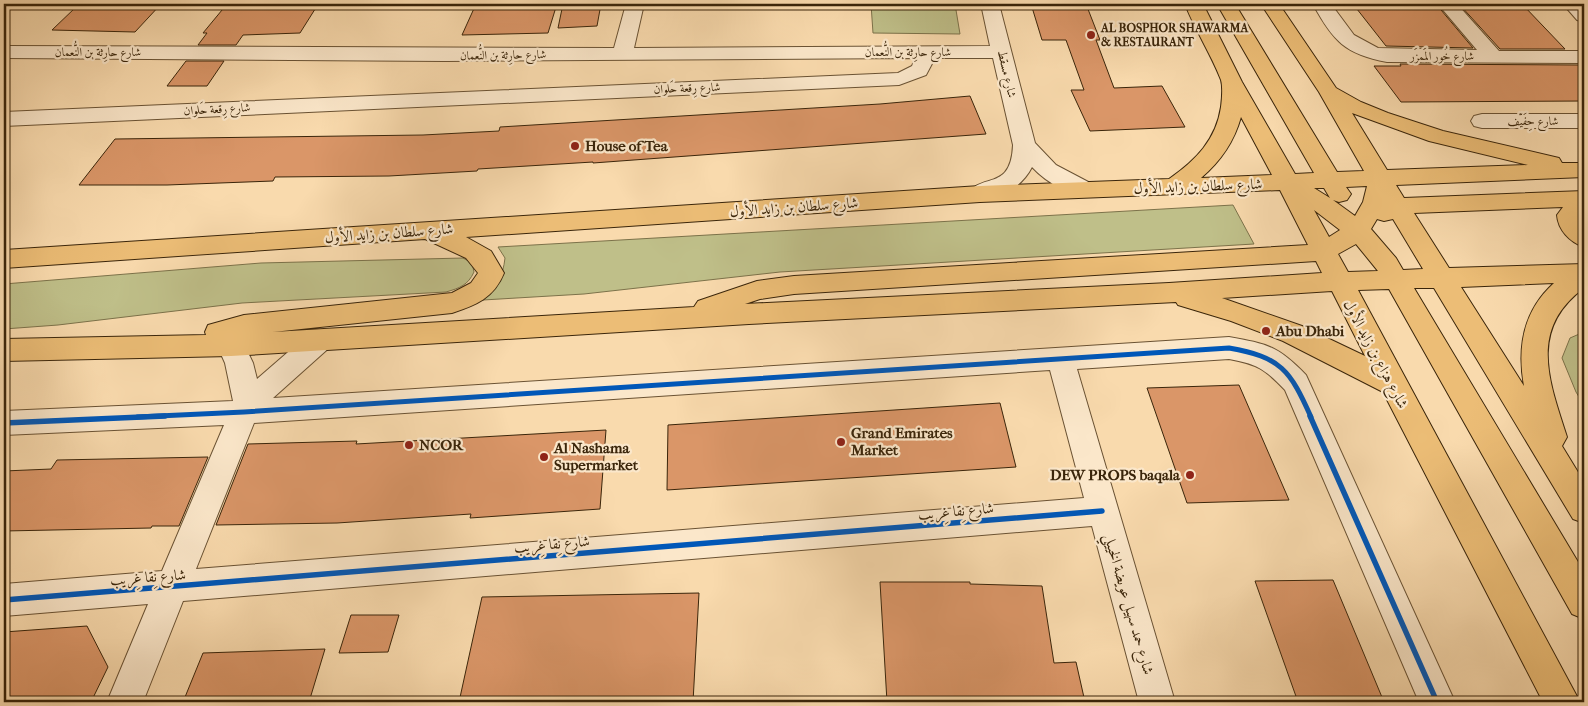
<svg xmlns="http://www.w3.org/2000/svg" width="1588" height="706" viewBox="0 0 1588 706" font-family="'IM FELL French Canon',Amiri,serif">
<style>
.green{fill:#bfbf89;stroke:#7c724a}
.building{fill:#da9668;stroke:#3a250a}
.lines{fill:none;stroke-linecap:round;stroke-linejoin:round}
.minor-casing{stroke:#6a5233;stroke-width:2}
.primary-casing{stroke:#3a250a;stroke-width:2}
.minor{fill:#fbe7ca;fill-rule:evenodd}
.primary{fill:#ecbd76;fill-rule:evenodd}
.cycleway-far1-casing{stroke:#fbe7ca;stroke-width:8}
.cycleway-casing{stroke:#fbe7ca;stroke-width:9}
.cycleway-far1{stroke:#0057b8;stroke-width:5}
.cycleway{stroke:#0057b8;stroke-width:5.5}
.poi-dot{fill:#8f2418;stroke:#fbe7ca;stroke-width:2}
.labels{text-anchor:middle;stroke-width:4.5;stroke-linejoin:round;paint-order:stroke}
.far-poi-label{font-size:12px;font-weight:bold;fill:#3a250a;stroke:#fbe7ca;text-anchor:start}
.far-street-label{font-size:12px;fill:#3a250a;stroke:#fbe7ca}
.poi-label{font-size:15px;font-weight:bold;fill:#3a250a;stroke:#fbe7ca;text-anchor:start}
.street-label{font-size:15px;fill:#3a250a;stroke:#fbe7ca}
</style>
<rect width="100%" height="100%" fill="#f9daad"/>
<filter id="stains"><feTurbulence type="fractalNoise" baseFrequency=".004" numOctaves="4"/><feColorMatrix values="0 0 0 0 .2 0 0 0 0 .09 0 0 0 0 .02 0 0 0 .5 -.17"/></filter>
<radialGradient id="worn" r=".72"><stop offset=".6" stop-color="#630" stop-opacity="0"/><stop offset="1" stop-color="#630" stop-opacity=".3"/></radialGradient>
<!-- green -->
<path class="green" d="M871 4H955L960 34 873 33Z
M1233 205 1254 244 780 272 584 294 483 300C496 287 503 277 505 258L498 247Z
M463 258 472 263 474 272C468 285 460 288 446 292L242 303 58 325 4 329V284L261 263Z
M1584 332V405L1576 392 1562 358 1570 338Z"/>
<!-- building -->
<path class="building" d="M131 4H161L135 32 52 30 76 7 127 8Z
M227 4 317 6 300 33 243 35 236 45H198L207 33H203Z
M476 4H510L509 8 556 7 548 33 462 35Z
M563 4H601L597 26 558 28Z
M1031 4H1086L1100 40H1096L1114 88 1162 86 1185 127 1090 131 1071 90H1084L1066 40H1042Z
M1353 4H1436L1473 48 1386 46Z
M1459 4H1522L1565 49H1500Z
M186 61H224L207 86H167Z
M1400 64 1580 65 1584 69V101L1401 102 1374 66H1401Z
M970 96 986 134 593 163V162L478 169 477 171 389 176 275 177 273 181 167 185H79L115 139 423 135 499 131 500 127 880 104Z
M1239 385 1289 500 1187 503 1147 388Z
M1000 403 1016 467 667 490 668 425Z
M606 430 600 509 470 518 471 514 337 523 216 525 248 444 357 441 356 444Z
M208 457 179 526H152L151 528 4 531V471L51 469 57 460Z
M1333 580 1384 702H1298L1255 581Z
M880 582H970V584L1042 586 1054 663 1076 662 1085 702H887Z
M699 593 693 702H459L482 597Z
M351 615H399L388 652 339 653Z
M87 626 108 667 91 702H4V632Z
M325 649 309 702H183L203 653Z"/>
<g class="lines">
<defs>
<path id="minor" d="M626 4H644L634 48 990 46 981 4H999L1035 143 1056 165 1094 185 1098 190 1094 195C1075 201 1045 181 1032 167 1022 187 994 206 972 200L968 194C982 172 1011 192 1013 145L993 58H935L926 75 899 85 4 126V112L898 73 912 66 915 58 445 61 4 58V46L614 48Z
M1313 4H1331L1354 35 1378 48 1477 50 1438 4H1457L1499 51H1584V63L1387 62C1345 54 1333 41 1313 4Z
M1563 4H1582L1584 22 1577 20Z
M1482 114H1584V128H1482L1474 126 1471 121 1474 116Z
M320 330 330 333 334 340 330 347 273 398 1229 337C1268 344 1278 346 1306 375L1455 702H1419L1285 390C1265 369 1257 364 1229 359L1077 369 1175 702H1139L1092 526 183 601 143 702H107L148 604 4 616V584L162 571 224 425 4 435V411L233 401 225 363 217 345 221 338 231 334 241 338 253 363 257 379 310 333ZM1050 370 1084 498 196 569 254 423Z"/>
<path id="primary" d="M1185 4H1203L1242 82 1295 174 1314 173 1217 4H1235L1337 172 1364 171 1319 92 1261 4H1279L1336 88 1361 102 1388 113 1443 131 1559 158 1562 163H1584V177L1396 185 1404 198 1584 191V216L1581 218 1584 224V247C1570 242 1558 230 1557 215L1563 207 1414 213 1449 268 1584 264V288C1528 329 1549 381 1567 437L1562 446 1584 482V523L1573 519 1434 288H1414L1584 572V619L1572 614 1389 289 1358 290 1580 702H1543L1383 392 1283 341 1231 321 1178 305 1176 302 749 324 231 356 4 361V339L206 335 205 332 208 325 244 315 452 293 471 283 478 273 466 258 425 239 4 268V250L980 186 1169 179C1196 160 1216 140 1221 107 1222 99 1223 87 1221 80 1211 54 1195 30 1185 4ZM1352 113 1429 141 1528 165 1387 170ZM1241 117 1272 175 1201 178C1221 161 1234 142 1241 117ZM1367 186 1363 202 1355 216 1333 200 1339 202 1347 200 1351 194 1346 187ZM1314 188H1324L1330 198ZM1280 190 1308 245 794 276 757 281 698 301 694 307 273 332 452 313C476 305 494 298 504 273L491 251 466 237 980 202ZM1314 210 1340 230 1329 237ZM1377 219 1384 221 1393 219 1423 269 1403 270 1396 258 1371 229ZM1356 244 1378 271 1348 272 1338 254ZM1316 261 1322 273 1169 283 745 304 760 299 794 294ZM1554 283C1523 311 1517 347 1524 386L1461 287ZM1332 291 1365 356 1302 326 1222 298Z"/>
</defs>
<!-- minor casing -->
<use href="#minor" class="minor-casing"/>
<!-- primary casing -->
<use href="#primary" class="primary-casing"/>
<!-- minor -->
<use href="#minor" class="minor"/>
<!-- primary -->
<use href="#primary" class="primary"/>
<defs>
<path id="cycleway-far1" d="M137 417 244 412 1229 348C1281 357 1290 370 1311 417"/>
<path id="cycleway" d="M1310 416 1437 702
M4 423 165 416
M4 600 1102 511"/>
</defs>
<!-- cycleway-far1 casing -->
<use href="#cycleway-far1" class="cycleway-far1-casing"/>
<!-- cycleway casing -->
<use href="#cycleway" class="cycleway-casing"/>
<!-- cycleway-far1 -->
<use href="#cycleway-far1" class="cycleway-far1"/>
<!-- cycleway -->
<use href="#cycleway" class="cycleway"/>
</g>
<!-- markers -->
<g class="poi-dot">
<circle cx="1091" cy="35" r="5"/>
<circle cx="575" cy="146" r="5"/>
<circle cx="1266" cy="331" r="5"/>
<circle cx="841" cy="442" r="5"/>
<circle cx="409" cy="445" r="5"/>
<circle cx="544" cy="457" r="5"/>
<circle cx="1190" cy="475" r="5"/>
</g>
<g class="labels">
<!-- far-poi labels -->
<g class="far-poi-label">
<text x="1101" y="32">AL BOSPHOR SHAWARMA<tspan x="1101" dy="14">&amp; RESTAURANT</tspan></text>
</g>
<!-- far-street labels -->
<g class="far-street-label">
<text x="98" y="56">شارع حارِثة بن النُّعمان</text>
<text x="908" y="56">شارع حارِثة بن النُّعمان</text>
<text transform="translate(503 55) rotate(-1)" y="4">شارع حارِثة بن النُّعمان</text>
<text x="1442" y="60">شارع خُور المَمزَر</text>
<text transform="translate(1007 74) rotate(77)" y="4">شارع مسقط</text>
<text transform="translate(687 88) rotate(-2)" y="4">شارع رِقعة حَلوان</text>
<text transform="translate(217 109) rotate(-3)" y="4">شارع رِقعة حَلوان</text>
<text x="1533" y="125">شارع حِفَيّف</text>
</g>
<!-- poi labels -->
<g class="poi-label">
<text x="585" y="151">House of Tea</text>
<text x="1276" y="336">Abu Dhabi</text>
<text x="851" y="438">Grand Emirates<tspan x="851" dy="17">Market</tspan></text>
<text x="419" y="450">NCOR</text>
<text x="554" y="453">Al Nashama<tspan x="554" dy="17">Supermarket</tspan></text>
<text x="1180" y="480" text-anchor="end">DEW PROPS baqala</text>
</g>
<!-- street labels -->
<g class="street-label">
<text transform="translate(1198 186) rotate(-2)" y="5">شارع سلطان بن زايد الأول</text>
<text transform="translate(794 207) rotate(-4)" y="5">شارع سلطان بن زايد الأول</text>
<text transform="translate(389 233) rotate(-4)" y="5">شارع سلطان بن زايد الأول</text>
<text transform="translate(1376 354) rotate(62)" y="5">شارع هزاع بن زايد الأول</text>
<text transform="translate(956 511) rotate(-5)" y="5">شارع نِقا غِريب</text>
<text transform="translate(552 544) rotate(-5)" y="5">شارع نِقا غِريب</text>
<text transform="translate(148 577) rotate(-4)" y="5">شارع نِقا غِريب</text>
<text transform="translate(1129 604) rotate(74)" y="5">شارع حمد سهيل عويضة الخييلي</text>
</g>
</g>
<!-- margin -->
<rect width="1588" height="706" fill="none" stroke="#f9daad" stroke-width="20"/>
<rect x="5" y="5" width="1578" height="696" fill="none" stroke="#3a250a" stroke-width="2.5"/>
<rect x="10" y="10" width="1568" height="686" fill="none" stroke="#3a250a"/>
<rect width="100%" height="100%" filter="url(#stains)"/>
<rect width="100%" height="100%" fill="url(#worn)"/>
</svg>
